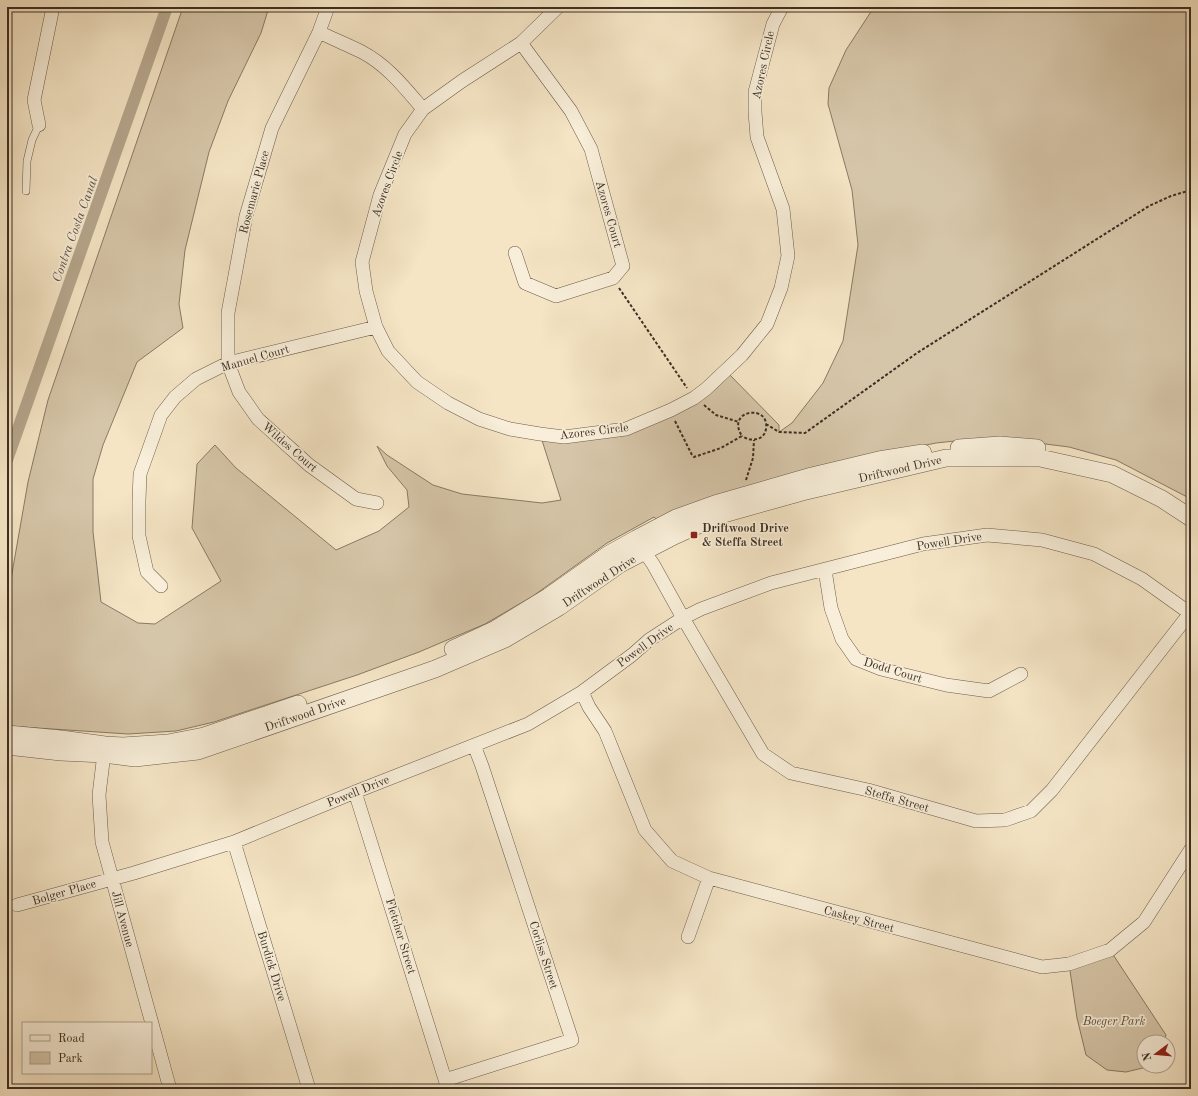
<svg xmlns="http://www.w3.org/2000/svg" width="1198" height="1096" viewBox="0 0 1198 1096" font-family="'Old Standard TT',serif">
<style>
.green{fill:#d6c6a9;stroke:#897a66}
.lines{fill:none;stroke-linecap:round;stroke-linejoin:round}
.canal{stroke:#b6a78e;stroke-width:12}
.service-casing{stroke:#6a5c4b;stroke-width:8}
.minor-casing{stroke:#6a5c4b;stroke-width:14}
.tertiary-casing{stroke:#6a5c4b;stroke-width:18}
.path{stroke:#3c2e22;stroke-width:2;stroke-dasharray:3 2;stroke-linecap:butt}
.service{stroke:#f8eed9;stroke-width:7}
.minor{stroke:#f8eed9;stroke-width:13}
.tertiary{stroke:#f8eed9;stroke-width:17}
.poi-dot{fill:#8f2418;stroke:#f8eed9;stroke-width:1.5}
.labels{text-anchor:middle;stroke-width:3.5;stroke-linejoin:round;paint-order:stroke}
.street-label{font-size:12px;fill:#3c2e22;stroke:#f8eed9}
.poi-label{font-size:12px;font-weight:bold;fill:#3c2e22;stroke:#f8eed9;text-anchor:start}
.park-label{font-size:12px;font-style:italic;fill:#5b4c3d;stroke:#f8eed9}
.water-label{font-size:13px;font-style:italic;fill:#615242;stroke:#f8eed9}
</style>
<rect width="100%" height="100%" fill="#f5e5c5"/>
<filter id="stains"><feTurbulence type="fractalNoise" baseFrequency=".005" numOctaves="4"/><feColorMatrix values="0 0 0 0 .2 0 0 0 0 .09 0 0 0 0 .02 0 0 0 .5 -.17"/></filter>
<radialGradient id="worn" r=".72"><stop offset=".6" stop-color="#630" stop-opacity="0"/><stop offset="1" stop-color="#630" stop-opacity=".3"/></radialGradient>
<!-- green -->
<path class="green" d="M183 7H269L261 33 228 101 209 152 185 250 179 304 183 328 137 362 103 445 93 479V532L101 602 138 623 155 624 221 581 192 528 197 464 215 445 236 468 336 550 379 531 409 507 407 490 387 466 377 446 387 455 433 485 462 494 542 503 561 500 540 434 626 429 671 410 725 370 779 425V432L792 423 823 383 843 341 858 245 852 190 828 104 829 88 846 50 874 7H1191V499L1116 460 1069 447 1022 441 974 439 936 443 853 460 656 519 654 517 607 543 533 596 485 624 419 652 357 675 214 722 176 731 128 734 7 726V602L28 482 48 400Z
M1110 950 1166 1035 1164 1042H1144V1066L1147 1067 1126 1072 1107 1070 1086 1055 1077 1018 1069 964Z"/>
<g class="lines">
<!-- canal -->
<path class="canal" d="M7 460 167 7"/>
<defs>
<path id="service" d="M26 191 27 161 32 140 39 125"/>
<path id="minor" d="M328 7 319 32 272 128 246 216 228 313V363L239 392 258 419 309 465 356 499 377 503
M558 7 521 43 462 81 423 109 405 134 380 195 362 262 366 291 376 327 388 351 417 382 448 403 479 419 510 429 540 434 564 437 626 429 671 410 694 398 706 389 742 355 767 324 781 288 788 256 783 209 757 137 755 112V92L773 24 782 7
M319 32C333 39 348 45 362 52 387 65 405 88 423 109
M39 125 34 100 53 7
M515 253 525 283 556 296 613 278 623 266 591 149 571 111 521 43
M639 544 653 564 683 618 763 754 791 773 868 790 976 821 1005 820 1031 811 1052 790 1190 613
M825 570 831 608 842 639 856 659 881 669 946 685 989 691 1021 674
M161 586 147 572 139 536V501L140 474 161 415 175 397 196 379 228 363 376 327
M582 692 589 707 605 731 645 830 672 861 709 878 1042 967 1069 964 1110 950 1144 922 1191 849
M105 745 99 795 102 842 170 1089
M355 792 448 1089
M234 842 309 1089
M17 905 134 873 234 842 355 792 528 724 582 692 632 655 649 640 683 618 701 609 771 583 923 544 987 535 1042 540 1094 554 1142 579 1191 614
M688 937 709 878
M445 1080 572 1040 482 766 474 745"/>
<path id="tertiary" d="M959 448 1000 445 1037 448
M453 649 494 630 548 597 609 554 636 539 676 518 715 504 812 476 879 460 923 453
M7 734 61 739 105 745 123 746 168 743 204 736 298 704
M7 746 61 752 104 754 135 758 198 751 435 669 505 639 559 607 620 564 674 536 720 515 802 492 946 458H1040L1112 474 1162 499 1191 518"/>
</defs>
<!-- service casing -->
<use href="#service" class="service-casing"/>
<!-- minor casing -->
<use href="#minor" class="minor-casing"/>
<!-- tertiary casing -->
<use href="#tertiary" class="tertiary-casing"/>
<!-- path -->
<path class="path" d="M7 26 10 7
M619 288 687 388
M704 405 716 415 739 422
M675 421 692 455 694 457 721 448 742 436C725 410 770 403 766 429 764 441 750 442 742 436
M766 424 779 432 805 433 917 353 1149 206 1171 196 1191 190
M746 480 753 458 754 440"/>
<!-- service -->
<use href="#service" class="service"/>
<!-- minor -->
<use href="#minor" class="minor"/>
<!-- tertiary -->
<use href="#tertiary" class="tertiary"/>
</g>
<!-- markers -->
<rect class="poi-dot" x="690" y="531" width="8" height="8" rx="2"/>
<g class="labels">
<!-- street labels -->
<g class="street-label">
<text transform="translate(763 65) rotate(-78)" y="4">Azores Circle</text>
<text transform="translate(387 184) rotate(-70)" y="4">Azores Circle</text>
<text transform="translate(254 192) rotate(-75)" y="4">Rosemarie Place</text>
<text transform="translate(609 214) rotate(74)" y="4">Azores Court</text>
<text transform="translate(255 358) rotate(-16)" y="4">Manuel Court</text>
<text transform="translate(594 431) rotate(-7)" y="4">Azores Circle</text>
<text transform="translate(290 447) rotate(41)" y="4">Wildes Court</text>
<text transform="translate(900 469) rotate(-13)" y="4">Driftwood Drive</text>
<text transform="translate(949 541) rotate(-9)" y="4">Powell Drive</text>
<text transform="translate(599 581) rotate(-33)" y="4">Driftwood Drive</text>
<text transform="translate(645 645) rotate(-36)" y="4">Powell Drive</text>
<text transform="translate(893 670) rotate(17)" y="4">Dodd Court</text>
<text transform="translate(305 714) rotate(-19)" y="4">Driftwood Drive</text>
<text transform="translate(358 791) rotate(-22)" y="4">Powell Drive</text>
<text transform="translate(897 799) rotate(16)" y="4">Steffa Street</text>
<text transform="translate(64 892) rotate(-16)" y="4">Bolger Place</text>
<text transform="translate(123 919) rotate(75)" y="4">Jill Avenue</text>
<text transform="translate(859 919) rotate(15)" y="4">Caskey Street</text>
<text transform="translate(401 936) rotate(73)" y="4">Fletcher Street</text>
<text transform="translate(544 955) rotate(72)" y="4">Corliss Street</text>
<text transform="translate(272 966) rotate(73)" y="4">Burdick Drive</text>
</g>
<!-- poi labels -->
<g class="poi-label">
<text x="702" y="532">Driftwood Drive<tspan x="702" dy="14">&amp; Steffa Street</tspan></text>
</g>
<!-- park labels -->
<g class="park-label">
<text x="1114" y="1025">Boeger Park</text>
</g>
<!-- water labels -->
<g class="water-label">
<text transform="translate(74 229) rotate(-70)" y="5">Contra Costa Canal</text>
</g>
</g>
<!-- margin -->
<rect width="1198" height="1096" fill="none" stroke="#f5e5c5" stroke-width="24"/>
<rect x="8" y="8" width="1182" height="1080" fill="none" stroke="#3c2e22" stroke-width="2"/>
<rect x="12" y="12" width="1174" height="1072" fill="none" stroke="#3c2e22"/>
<!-- legend -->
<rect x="22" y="1022" width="130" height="52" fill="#f8eed9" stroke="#ada190"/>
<rect x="30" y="1035" width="20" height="6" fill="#f8eed9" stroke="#ada190"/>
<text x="58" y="1042" font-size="12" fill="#3c2e22">Road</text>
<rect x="30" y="1052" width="20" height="12" fill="#d6c6a9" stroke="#ada190"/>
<text x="58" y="1062" font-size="12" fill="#3c2e22">Park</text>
<!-- north arrow -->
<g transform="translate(1156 1054) rotate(254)"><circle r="19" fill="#f8eed9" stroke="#ada190"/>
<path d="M0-3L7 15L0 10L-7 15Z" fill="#8f2418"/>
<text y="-6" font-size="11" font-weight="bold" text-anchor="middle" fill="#3c2e22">N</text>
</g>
<rect width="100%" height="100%" filter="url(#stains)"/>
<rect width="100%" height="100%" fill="url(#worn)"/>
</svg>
